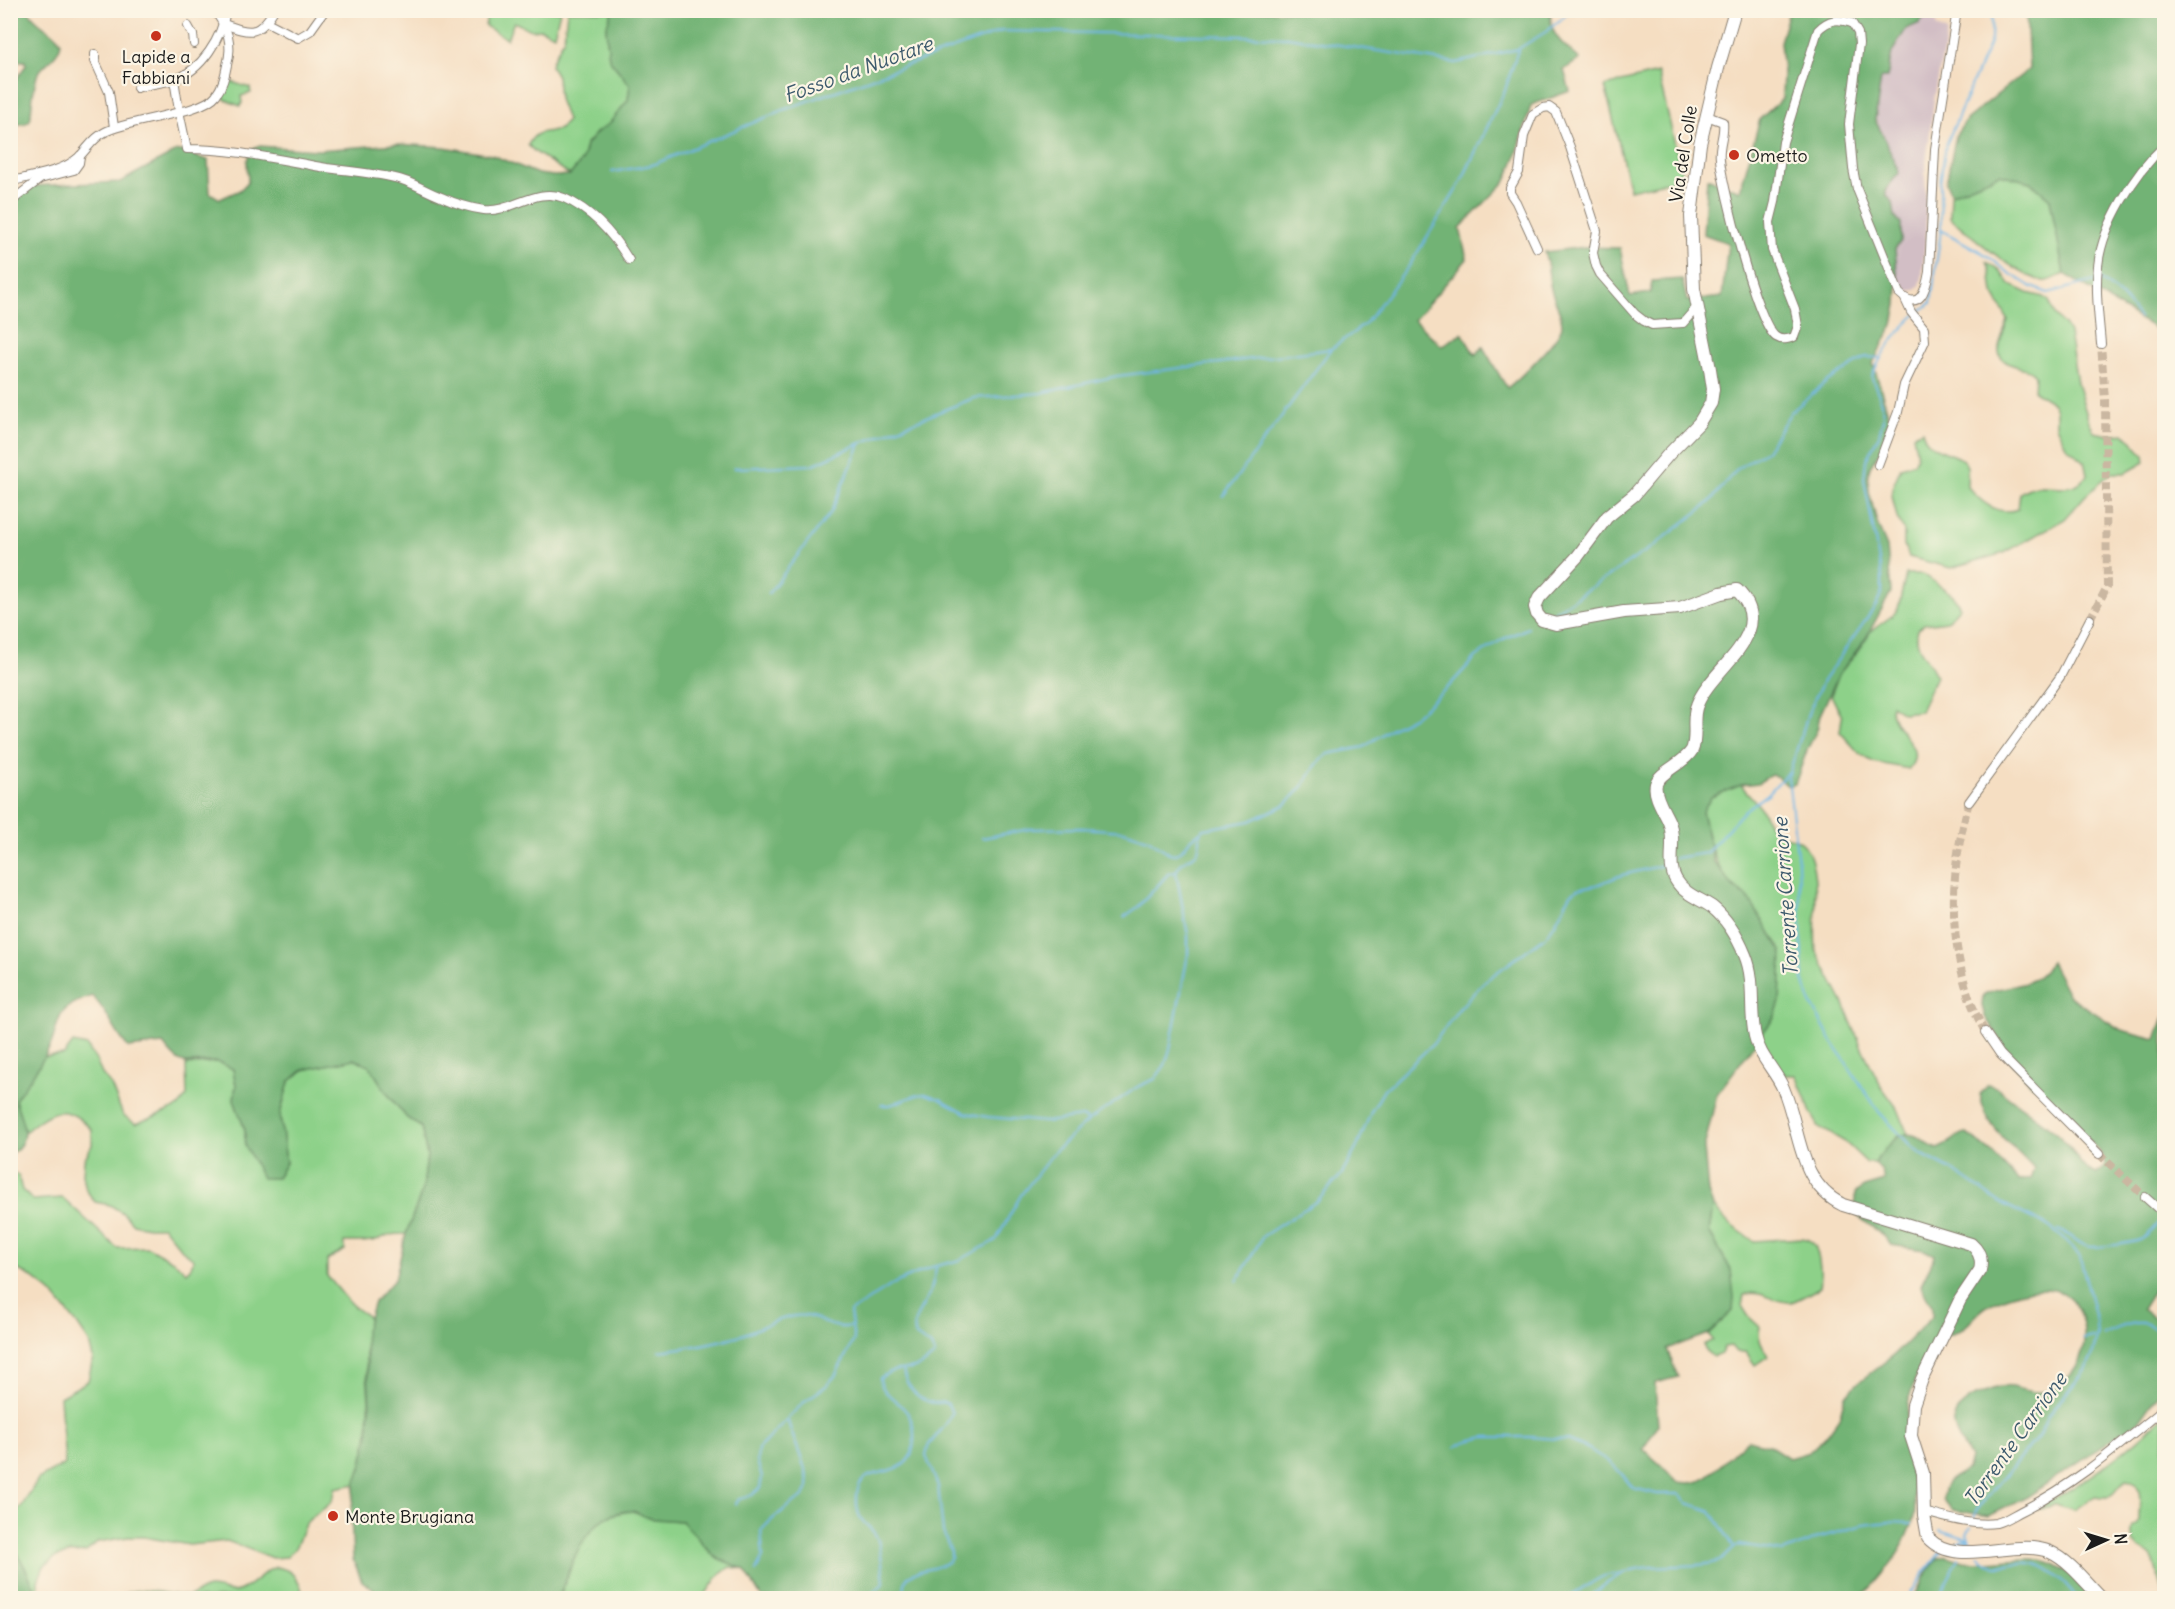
<svg xmlns="http://www.w3.org/2000/svg" width="2175" height="1609" font-family="Delius,sans-serif">
<rect width="100%" height="100%" fill="#fcf5e5"/>
<filter id="ink" filterUnits="userSpaceOnUse"><feTurbulence type="fractalNoise" baseFrequency=".0167" numOctaves="2"/><feDisplacementMap in="SourceGraphic" scale="12" xChannelSelector="R" yChannelSelector="G"/><feConvolveMatrix kernelMatrix="1 2 1 2 8 2 1 2 1" color-interpolation-filters="sRGB"/></filter>
<filter id="wash" filterUnits="userSpaceOnUse"><feTurbulence type="fractalNoise" baseFrequency=".008" numOctaves="4" result="noise"/><feDisplacementMap in="SourceGraphic" scale="24" xChannelSelector="R" yChannelSelector="G"/><feGaussianBlur stdDeviation="1.35" result="paint"/><feColorMatrix in="noise" values="0 0 0 0 0 0 0 0 0 0 0 0 0 0 0 0 0 1.4 0 .05"/><feComposite in="paint" operator="in"/></filter>
<g filter="url(#wash)">
<rect width="100%" height="100%" fill="#f5dec2"/>
<!-- industrial -->
<polygon fill="#d2bec5" points="1928,13 1934,17 1937,27 1947,32 1934,99 1925,171 1926,231 1922,278 1920,285 1915,290 1908,291 1898,284 1895,249 1901,241 1901,223 1895,217 1886,195 1883,135 1874,115 1881,77 1887,78 1892,52 1906,29 1920,23"/>
<!-- green -->
<g fill="#8dd189" stroke="#547652" stroke-width="1.5">
<polygon points="488,11 488,10 560,11 554,35 541,29 531,30 514,22 507,39 485,26"/>
<path d="M567,11H612L606,28L609,59L630,85L628,100L609,124L597,132L586,144L583,159L570,175L535,152L528,145C537,128 545,134 560,129L567,120L559,99L557,76L551,66L552,61L564,38Z"/>
<polygon points="1658,73 1683,178 1630,190 1605,86"/>
<polygon points="229,81 250,88 251,93 241,96 242,103 240,106 226,100 223,97"/>
<path d="M2000,174L2030,182L2050,199L2064,274C2059,276 2051,281 2046,281C2022,281 1970,234 1950,218L1951,194Z"/>
<path d="M1987,262L2000,271L2009,284L2028,293L2043,297L2049,301L2055,315L2065,326L2069,333L2077,383L2088,419L2094,432L2109,435L2124,433L2144,455L2145,462L2126,473H2111L2085,496L2065,519L2004,553L1951,568L1909,557L1904,546V531L1897,518L1892,496V488L1901,467L1915,462L1917,456L1913,435L1922,430C1928,457 1962,449 1967,467C1968,473 1967,480 1967,486C1980,501 1997,517 2018,509L2020,493C2045,475 2070,500 2087,475L2084,461L2066,446L2056,426V410L2053,403L2034,391L2035,375C2030,369 2026,369 2019,367C1987,359 2001,343 2008,320L1993,293L1990,270Z"/>
<path d="M1906,574H1923L1953,595L1960,607L1947,621L1924,624L1918,629C1912,648 1930,659 1936,676L1920,711L1903,713L1891,705C1888,731 1929,744 1909,769L1873,762L1860,754L1840,732L1842,717L1831,695L1839,674L1858,651L1870,632L1893,615L1898,609Z"/>
<path d="M1741,785C1747,793 1754,799 1759,806C1766,814 1767,827 1777,833C1786,839 1798,836 1805,846C1822,870 1813,922 1816,950L1844,1004L1861,1046L1881,1086L1898,1109L1908,1134L1898,1136L1874,1163H1867L1845,1142L1819,1127L1811,1113L1796,1075H1784C1772,1063 1766,1051 1761,1035L1774,1018L1747,896C1714,877 1711,846 1702,812L1711,797Z"/>
<path d="M73,1043L87,1046L96,1060L102,1074L111,1085L123,1115L136,1124L178,1107L187,1096L186,1065L217,1062L233,1069L236,1085L234,1100L245,1130V1145L286,1163L280,1114L289,1082L303,1070L354,1059L369,1065L386,1092L407,1118L421,1127L427,1156L423,1189L406,1234C390,1234 389,1235 376,1240C366,1243 355,1242 344,1242L345,1250L327,1260V1276C344,1294 346,1304 369,1317C361,1345 369,1377 369,1406C370,1432 365,1459 355,1484L335,1488C335,1508 320,1508 309,1520C301,1527 301,1537 296,1546C294,1550 290,1554 287,1557L272,1558L227,1541L189,1545L144,1537H128L98,1542L86,1552L71,1553L56,1557L44,1566L38,1581L39,1596L11,1540V1514L22,1506L38,1479L65,1464L60,1397L88,1381L93,1358L89,1342L77,1324L51,1292L32,1277L11,1266L10,1171L18,1175L22,1190L33,1200L63,1198L117,1248L148,1247L175,1262L186,1272L191,1267L194,1259L182,1250L163,1227H148L133,1224L123,1213L110,1205L95,1202L86,1190L83,1175L84,1160L92,1145V1130C66,1102 51,1109 25,1132L15,1100L44,1057L64,1055Z"/>
<path d="M1713,1206L1729,1224L1754,1241L1802,1238C1807,1239 1812,1241 1815,1246C1819,1254 1822,1278 1820,1287C1815,1290 1795,1302 1790,1302C1773,1303 1760,1288 1744,1295L1742,1306L1749,1317L1760,1327C1757,1339 1762,1346 1768,1356L1755,1365L1746,1352H1736L1731,1346L1724,1347L1721,1354L1714,1357L1708,1353L1703,1345L1713,1340L1708,1334L1733,1311L1731,1270L1709,1232Z"/>
<path d="M2164,1415V1598L2153,1558C2143,1547 2127,1548 2133,1527L2137,1525L2139,1521C2138,1506 2146,1483 2126,1480C2112,1492 2118,1500 2095,1496L2074,1510L2056,1504L2048,1508L2037,1509C2083,1483 2127,1453 2164,1415Z"/>
<path d="M634,1511L649,1518L682,1521L715,1557L744,1569L730,1567L718,1576L703,1598H560C565,1582 578,1545 588,1532C599,1518 617,1512 634,1511Z"/>
<path d="M276,1567C293,1569 302,1582 303,1598H118C137,1582 167,1596 189,1596C197,1595 202,1588 210,1588C218,1588 225,1592 233,1592C249,1591 260,1572 276,1567Z"/>
</g>
<!-- forest -->
<g fill="#72b375" stroke="#476848" stroke-width="1.5">
<path d="M11,10L29,11C35,24 53,29 61,42C59,59 42,63 37,76C33,89 32,100 31,114C31,117 31,120 28,122C24,125 18,124 14,123L11,108V83L15,81L26,65L25,61H11Z"/>
<path d="M612,11H1551C1548,34 1563,45 1580,59L1564,70L1570,91L1531,105L1516,157L1506,181L1460,228L1467,259L1414,320L1442,346L1462,333L1475,355L1483,347L1507,388C1519,379 1562,337 1562,325C1562,313 1554,300 1551,289C1548,276 1549,264 1544,252L1585,247L1620,248L1630,296L1650,293L1652,281L1682,279L1687,301L1722,297L1728,243L1703,234L1707,178L1740,191L1760,119L1782,99L1783,72L1780,42L1789,11H1930L1920,23L1906,29L1892,52L1887,78H1881L1875,120L1883,135L1899,173L1886,189V195L1893,202L1895,217L1901,223V241L1895,249L1898,284L1897,305L1893,325L1873,363L1890,420L1881,449L1870,467L1868,475L1869,492L1878,526L1887,547L1891,592L1866,638L1839,674L1820,715L1817,730L1807,750L1795,784L1788,786L1776,776L1771,775L1758,783L1741,785L1711,797L1702,812L1714,862L1734,888L1747,896L1782,951L1780,1002L1774,1018L1717,1094L1704,1148L1708,1192L1713,1206L1709,1232L1731,1270L1734,1297L1733,1311L1708,1334L1667,1349L1678,1377L1655,1383L1658,1425L1643,1449L1662,1466L1677,1482C1683,1482 1690,1484 1696,1482C1708,1480 1735,1450 1748,1440L1769,1445L1789,1458L1809,1452L1826,1436L1839,1418L1845,1396L1860,1381L1895,1354L1932,1317V1306L1921,1286C1924,1274 1932,1267 1934,1255L1924,1250L1891,1245L1884,1236L1855,1214V1193L1864,1187L1884,1181L1882,1171L1874,1163C1885,1150 1897,1128 1916,1136C1924,1140 1929,1146 1937,1149C1948,1145 1955,1137 1965,1133C1976,1140 1987,1147 1996,1157C2004,1165 2010,1174 2019,1181L2030,1179L2034,1169C2011,1142 1986,1131 1980,1094L1988,1085L1998,1088C2019,1107 2046,1121 2065,1142C2079,1156 2076,1166 2097,1174L2105,1166L2103,1155L2088,1140L2069,1112L2031,1084L2008,1057L1998,1036L1985,1017L1982,1006L1983,995C2009,980 2030,994 2051,962L2069,996L2121,1030L2156,1039L2164,1017V1214H2161L2160,1218L2164,1223V1274L2142,1309L2164,1325V1386L2140,1420L2027,1497L1989,1516L1953,1510L1943,1500C1943,1477 1952,1480 1967,1469L1970,1458C1963,1444 1945,1424 1959,1409C1969,1397 1997,1384 2012,1387C2022,1389 2034,1394 2044,1392C2083,1381 2095,1334 2074,1303C2057,1277 2007,1293 1986,1307C1976,1313 1969,1326 1959,1331C1951,1335 1941,1337 1933,1340C1924,1362 1912,1381 1908,1404C1903,1438 1914,1472 1915,1506C1915,1538 1882,1579 1859,1598H762L744,1569L715,1557L682,1521C671,1520 659,1520 649,1518C643,1516 638,1512 632,1511C587,1510 571,1564 559,1598H376L375,1590L362,1581L353,1559L351,1514L355,1484L361,1468L368,1438L370,1407L365,1331L374,1302L395,1279L406,1234L423,1189L427,1156L421,1127L407,1118L386,1092L369,1065L354,1059L303,1070L289,1082L280,1114L286,1163L277,1178H262L245,1145V1130L234,1100L236,1085L233,1069C227,1067 221,1062 214,1062C185,1061 184,1072 163,1044L129,1048C113,1032 109,1012 92,996C82,1000 70,1003 63,1012C56,1022 56,1033 51,1044C43,1064 27,1082 15,1100C22,1121 33,1139 11,1154V194L30,186L120,182L177,151H188L197,157L208,160L210,193L220,199L240,190L248,182L247,161L250,151L259,146L317,150L397,144L444,147L492,155L538,174L554,176L570,175L583,159L586,145L597,132L609,124L628,100L630,85L609,59L606,28Z"/>
<polygon points="2026,11 2164,11 2164,334 2064,274 2050,199 2030,182 2000,174 1951,194 1946,183 1956,135 1967,119 2029,69"/>
<polygon points="11,1540 39,1596 39,1598 11,1598"/>
<path d="M1946,1556C1952,1557 1958,1559 1964,1561C1996,1567 2032,1549 2061,1568C2073,1575 2082,1588 2090,1598H1914L1924,1577L1937,1559Z"/>
</g>
<g fill="none" stroke-linecap="round" stroke-linejoin="round">
<!-- stream -->
<g stroke="#6fb6e6" stroke-width="2">
<polyline points="612,172 652,165 786,109 1002,31 1288,37 1456,63 1518,49 1547,31 1572,10"/>
<polyline points="1941,230 1988,256 2009,273 2030,286 2048,293 2095,281"/>
<polyline points="2101,280 2125,300 2139,318"/>
<polyline points="734,468 812,465 861,443 974,398 1041,393 1117,376 1331,349 1365,324 1409,266 1460,184 1505,90 1518,50"/>
<polyline points="1223,496 1331,349"/>
<polyline points="768,594 831,512 860,444"/>
<polyline points="1548,616 1655,545 1709,503 1738,468 1766,451 1791,412 1828,381 1866,357 1880,358"/>
<polyline points="982,838 1030,829 1082,828 1124,831 1148,839 1169,853 1175,854 1180,852 1191,839 1204,829 1250,821 1285,805 1301,789 1317,764 1328,754 1364,747 1390,729 1415,716 1449,686 1476,657 1501,640 1528,628"/>
<polyline points="1675,858 1706,853 1745,810 1768,794 1788,772"/>
<path d="M1124,917L1138,907L1169,873L1176,872C1185,850 1201,867 1200,833"/>
<polyline points="881,1105 890,1105 917,1095 925,1094 940,1099 966,1113 988,1117 1046,1122 1082,1117 1089,1120"/>
<path d="M2058,1230C2069,1233 2076,1242 2086,1246C2095,1249 2134,1243 2142,1239C2151,1234 2155,1224 2163,1219L2164,1221"/>
<polyline points="1237,1281 1263,1236 1317,1201 1342,1174 1357,1147 1371,1112 1384,1090 1433,1044 1458,1010 1485,981 1545,937 1554,925 1571,894 1577,889 1596,885 1622,875 1668,864"/>
<path d="M2102,1335C2125,1325 2148,1311 2164,1340"/>
<polyline points="2083,1339 2094,1337"/>
<path d="M659,1351C687,1348 715,1343 741,1335C759,1329 775,1319 794,1316C816,1312 830,1332 852,1326"/>
<path d="M903,1370C905,1383 916,1399 930,1402C936,1404 942,1401 948,1404L952,1413L947,1423L928,1446L926,1456L938,1486L943,1532L951,1552V1558C938,1577 896,1560 906,1598"/>
<polyline points="1455,1447 1464,1442 1484,1437 1531,1437 1568,1440 1589,1449 1607,1461 1620,1472 1633,1488 1657,1494 1680,1494 1687,1503 1711,1511 1734,1547"/>
<polyline points="736,1504 739,1499 752,1495 760,1488 762,1477 757,1461 758,1449 805,1401 826,1386 835,1376 854,1340 850,1312 895,1283 932,1267 960,1260 996,1240 1021,1195 1054,1152 1089,1120 1139,1086 1155,1079 1165,1065 1170,1049 1188,954 1188,935 1176,872"/>
<path d="M1973,1521L1977,1509L2038,1437L2049,1414L2084,1372L2092,1356L2097,1336L2095,1314L2080,1257L2068,1242L2048,1226L1999,1202L1957,1173L1921,1154L1911,1146L1879,1112L1829,1037L1809,999L1803,979L1798,862L1788,777L1809,711L1823,681L1877,604L1882,591V577L1864,479L1866,460L1879,435L1883,419L1882,403L1872,378L1873,373C1887,344 1905,321 1931,303L1941,230L1940,183L1946,145L1991,40L1992,10"/>
<polyline points="1971,1526 1967,1534 1973,1548"/>
<polyline points="1940,1530 1969,1539"/>
<polyline points="1955,1544 1966,1540"/>
<polyline points="1965,1545 1969,1539"/>
<path d="M1978,1555C1995,1576 2009,1560 2030,1563C2050,1565 2066,1583 2077,1598"/>
<path d="M756,1571L763,1557L761,1531C771,1518 783,1511 796,1501C802,1498 806,1494 808,1487C811,1477 791,1435 788,1421"/>
<path d="M866,1598L884,1583C883,1573 881,1546 877,1538C874,1530 867,1527 862,1520C856,1513 856,1497 858,1489C866,1459 915,1488 914,1435C913,1400 881,1401 880,1378C898,1365 900,1373 918,1367C925,1365 929,1359 935,1355L931,1346L916,1336C910,1319 922,1310 928,1296C933,1287 934,1278 936,1268"/>
<path d="M1566,1598C1584,1592 1598,1572 1619,1574"/>
<path d="M1589,1598C1601,1587 1616,1575 1632,1570C1656,1563 1691,1569 1717,1562C1726,1560 1730,1549 1739,1545L1783,1552L1821,1537L1863,1525L1888,1522L1912,1523"/>
<polyline points="1908,1598 1923,1574 1941,1552"/>
<polyline points="1938,1598 1959,1558"/>
</g>
</g>
</g>
<g filter="url(#ink)">
<g fill="none" stroke-linecap="round" stroke-linejoin="round">
<!-- street-tunnel -->
<g stroke="#cab7a1" stroke-width="8" stroke-dasharray="8 4" stroke-linecap="butt">
<polyline points="2090,619 2107,587 2105,400 2101,344"/>
<path d="M1969,802C1951,868 1947,928 1968,994C1972,1007 1979,1020 1985,1032"/>
<polyline points="2099,1154 2145,1197"/>
</g>
<!-- street casing -->
<g stroke="#887d6f" stroke-width="10">
<g id="street">
<polyline points="267,22 298,38 310,31 325,10"/>
<path d="M224,24C251,34 258,36 274,10"/>
<polyline points="188,26 193,35 194,44"/>
<polyline points="95,54 95,61 109,92 114,127"/>
<path d="M174,79L179,111L187,149C235,149 280,160 327,168C349,171 373,173 395,178C411,181 425,191 441,197C454,203 470,208 484,210C512,213 536,186 564,198C591,210 613,234 629,260"/>
<path d="M137,88C149,84 163,83 174,80C202,70 222,38 226,10"/>
<path d="M1707,116L1723,122C1725,134 1718,146 1720,159C1722,186 1757,324 1776,337C1782,341 1788,339 1794,337L1798,326L1795,309L1772,250L1770,222L1775,202L1783,142L1818,30C1829,19 1838,18 1852,23L1858,33L1859,44L1849,124L1853,169L1857,189L1899,293C1920,313 1926,289 1929,272L1935,149L1957,10"/>
<path d="M10,182C33,175 61,173 79,157C88,148 93,138 105,132C130,119 202,114 216,95C223,86 225,75 227,65C233,43 228,28 214,10"/>
<polyline points="10,204 18,196 40,179 74,170 79,163 80,156"/>
<polyline points="1537,248 1516,202 1510,193 1510,188 1519,172 1524,136 1533,114 1543,108 1549,107 1556,112 1570,147 1597,231 1593,253 1596,266 1600,274 1635,314 1644,321 1652,325 1683,323 1697,307"/>
<path d="M2101,344C2099,318 2095,292 2098,266C2102,225 2135,173 2164,146"/>
<polyline points="1878,465 1898,412 1904,385 1925,341 1924,328 1911,312 1905,299"/>
<polyline points="1969,802 2060,677 2090,619"/>
<polyline points="1985,1032 2000,1054 2099,1154"/>
<polyline points="2145,1197 2164,1214"/>
<path d="M1924,1512C1947,1518 1972,1526 1996,1523C2005,1521 2013,1515 2021,1511C2072,1486 2115,1449 2159,1413L2164,1404"/>
</g>
</g>
<!-- secondary casing -->
<g stroke="#887d6f" stroke-width="14">
<path id="secondary" d="M1735,10L1718,68L1700,144L1691,216L1694,289L1710,369L1713,389L1711,403L1699,423L1668,455L1634,495L1607,517L1578,556L1539,598L1535,607L1537,614L1542,620L1556,624L1624,612L1680,608L1721,593L1737,590C1780,633 1711,667 1697,705C1691,719 1698,736 1692,750C1684,764 1660,771 1656,784C1653,796 1665,812 1669,822C1677,841 1666,864 1676,880C1685,895 1699,898 1712,907C1727,919 1738,938 1745,955C1756,981 1749,1010 1755,1036C1759,1056 1775,1070 1783,1088C1801,1129 1797,1183 1843,1205L1971,1244C1979,1251 1983,1259 1980,1270L1960,1300L1922,1379L1913,1405L1911,1436L1923,1473L1924,1515L1928,1538C1957,1569 2016,1537 2050,1552C2070,1561 2086,1583 2101,1598"/>
</g>
<!-- street -->
<use href="#street" stroke="#fff" stroke-width="8"/>
<!-- secondary -->
<use href="#secondary" stroke="#fff" stroke-width="12"/>
</g>
</g>
<!-- markers -->
<g fill="#c8321e" stroke="#fcf5e5" stroke-width="2">
<circle cx="156" cy="36" r="6"/>
<circle cx="1734" cy="155" r="6"/>
<circle cx="333" cy="1516" r="6"/>
</g>
<g text-anchor="middle" dominant-baseline="central" stroke-width="4.5" stroke-linejoin="round" paint-order="stroke">
<!-- poi labels -->
<g font-size="18" fill="#1c1c1c" stroke="#fcf5e5" text-anchor="start">
<text x="156" y="56" text-anchor="middle">Lapide a<tspan x="156" dy="21">Fabbiani</tspan></text>
<text x="1746" y="155">Ometto</text>
<text x="345" y="1516">Monte Brugiana</text>
</g>
<!-- street labels -->
<g font-size="18" fill="#1c1c1c" stroke="#fcf5e5">
<text transform="translate(1683 154) rotate(-81)">Via del Colle</text>
</g>
<!-- water labels -->
<g font-size="20" font-style="italic" fill="#3d5a6d" stroke="#fcf5e5">
<text transform="translate(858 69) rotate(-20)">Fosso da Nuotare</text>
<text transform="translate(1785 897) rotate(-94)">Torrente Carrione</text>
<text transform="translate(2015 1439) rotate(-54)">Torrente Carrione</text>
</g>
</g>
<!-- margin -->
<rect width="2175" height="1609" fill="none" stroke="#fcf5e5" stroke-width="36"/>
<!-- north arrow -->
<g transform="translate(2106 1540) rotate(86)" stroke="#fcf5e5" stroke-width="4.5" paint-order="stroke">
<path d="M0-4.5L10 22L0 15L-10 22Z" fill="#1c1c1c"/>
<text y="-9" font-size="16" font-weight="bold" text-anchor="middle" fill="#1c1c1c">N</text>
</g>
</svg>
